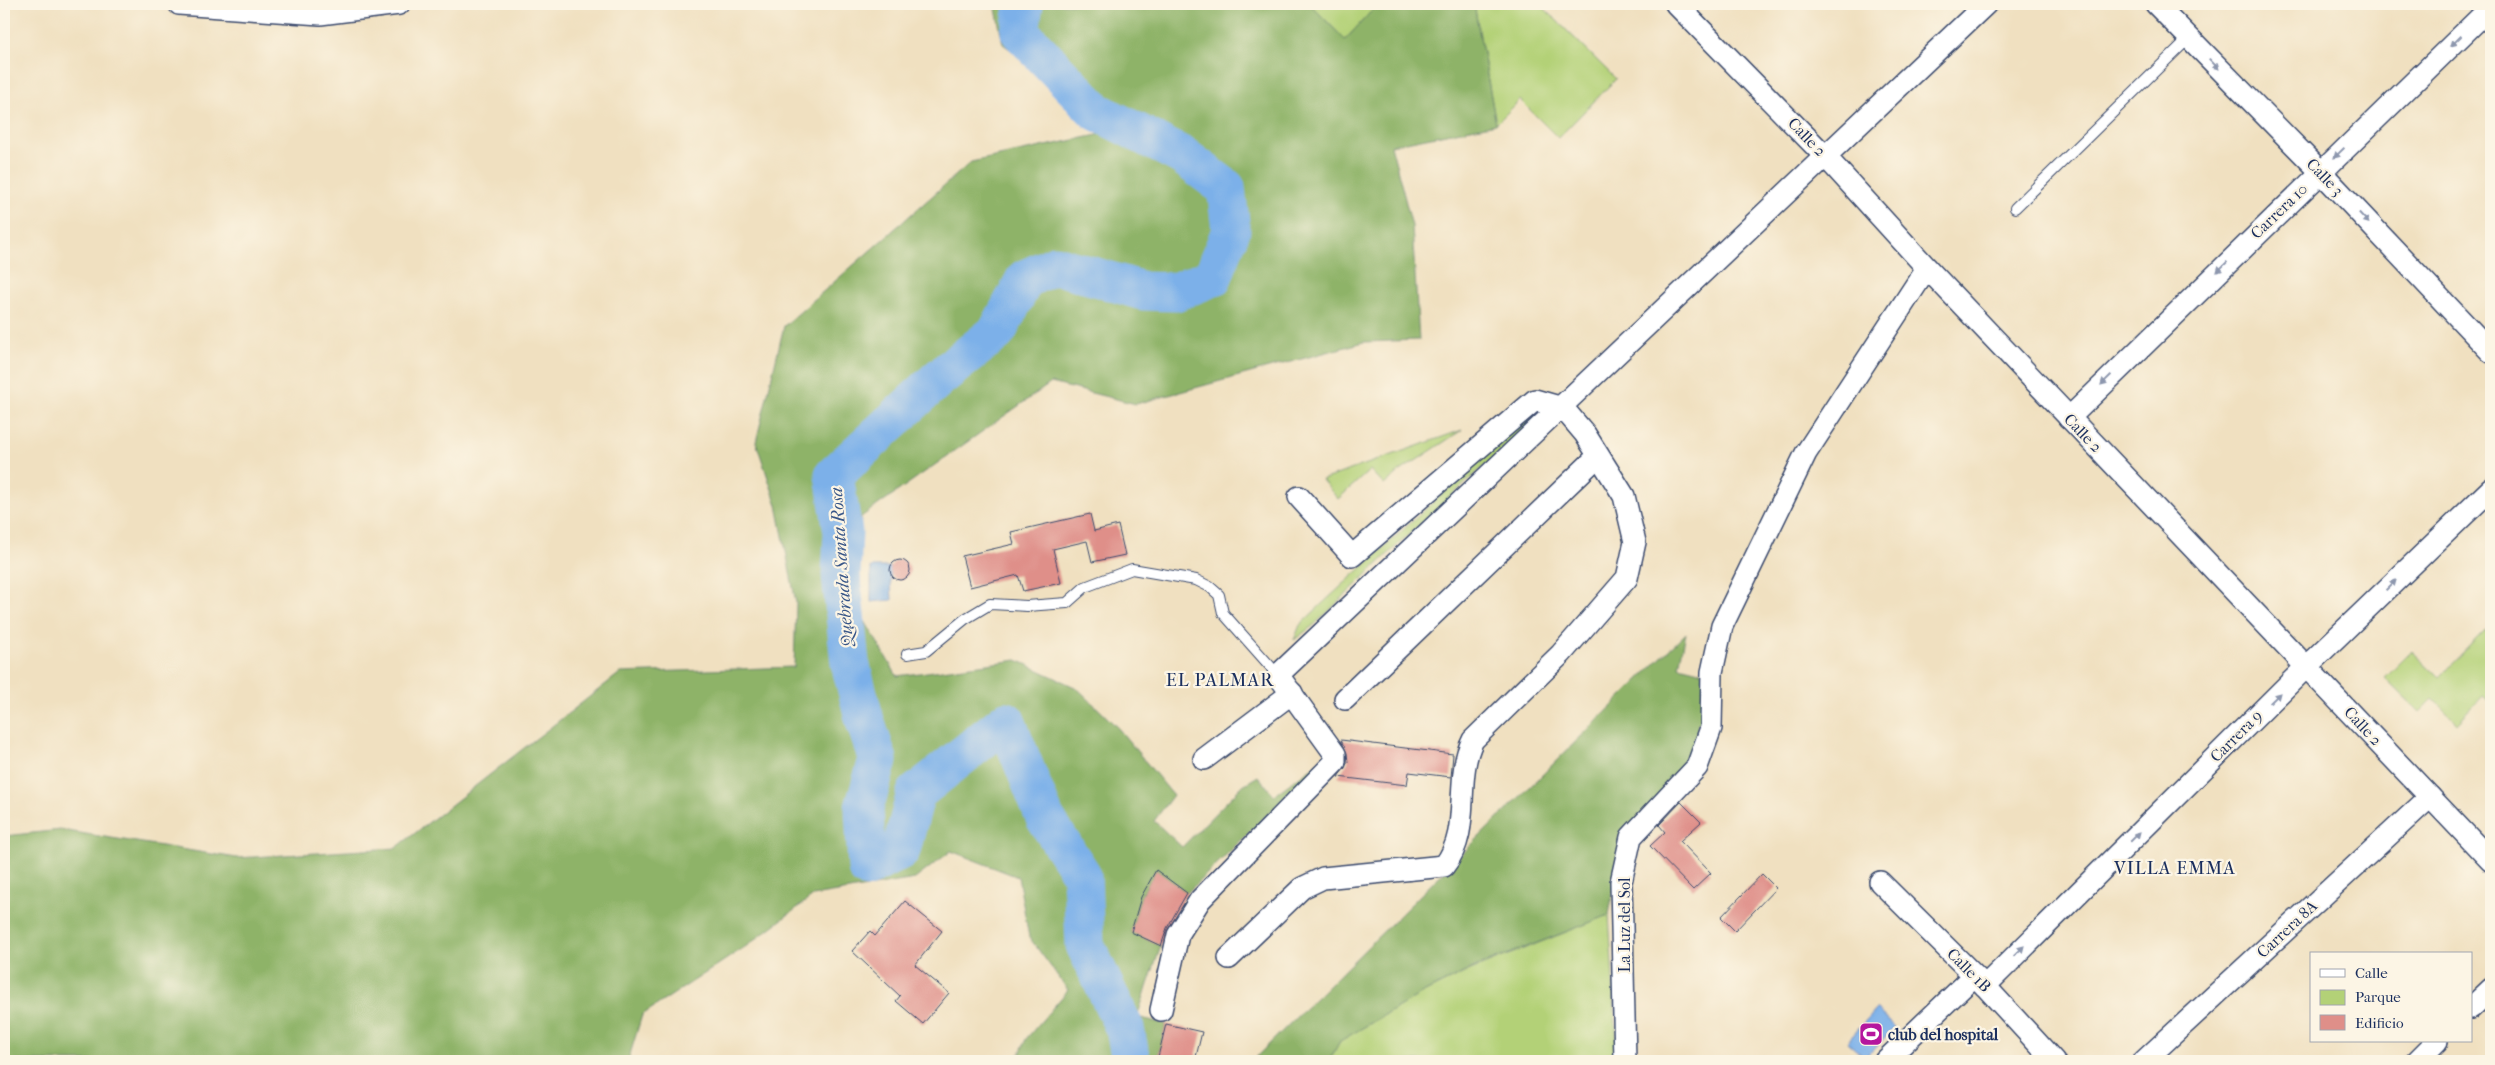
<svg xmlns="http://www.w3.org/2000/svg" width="2495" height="1065" font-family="'IM FELL French Canon',serif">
<rect width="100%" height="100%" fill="#fcf5e5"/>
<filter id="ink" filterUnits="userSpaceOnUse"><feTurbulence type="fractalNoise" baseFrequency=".02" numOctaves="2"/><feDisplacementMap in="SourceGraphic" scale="10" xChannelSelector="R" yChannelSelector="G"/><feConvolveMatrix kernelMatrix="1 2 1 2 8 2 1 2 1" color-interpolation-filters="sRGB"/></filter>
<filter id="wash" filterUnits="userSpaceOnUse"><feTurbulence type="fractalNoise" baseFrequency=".0096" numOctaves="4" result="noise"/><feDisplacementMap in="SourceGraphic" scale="20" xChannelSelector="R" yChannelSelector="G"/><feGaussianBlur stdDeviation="1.12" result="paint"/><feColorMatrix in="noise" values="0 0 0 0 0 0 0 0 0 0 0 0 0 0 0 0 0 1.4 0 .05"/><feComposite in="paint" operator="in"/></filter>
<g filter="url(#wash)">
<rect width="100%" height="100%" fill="#f0e0c0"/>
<!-- green -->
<g fill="#b3d177" stroke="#67806a">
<polygon points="1310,4 1378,4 1345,40"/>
<polygon points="1474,4 1540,4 1616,79 1558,138 1520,100 1496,124"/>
<polygon points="1542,403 1553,404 1406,537 1314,625 1294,640 1300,625 1324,602"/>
<polygon points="1462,430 1399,472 1384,485 1370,470 1338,499 1322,480"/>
<polygon points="2491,624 2491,703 2483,696 2457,723 2433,699 2420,712 2385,678 2412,651 2439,677"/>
<polygon points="1609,915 1618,1061 1329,1061 1340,1041 1419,995 1468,971"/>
</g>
<!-- forest -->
<g fill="#8eb368" stroke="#547163">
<path d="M995,4H1310L1345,40L1378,4H1474L1496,124L1391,145L1412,226L1419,340L1364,342L1136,404L1051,383L861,517L855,604L897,676L1017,660L1077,688L1118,728L1173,795L1154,821L1182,847L1243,785L1258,776L1274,795L1328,756L1187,893L1156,870L1141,896L1131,932L1161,946L1137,1017L1166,1024L1157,1061H1017L1026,1039L1068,990L1029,937L1018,877L951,851L915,879L813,896L748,945L642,1015L628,1061H4V836L61,830L237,858L396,848L620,673L794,667L796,603L777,505L756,442L784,326L971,162L1102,134C1072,100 1040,70 1003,44Z"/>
<polygon points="1686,633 1679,666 1703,672 1704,723 1698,723 1695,761 1616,872 1609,915 1473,968 1419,995 1340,1041 1329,1061 1252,1061"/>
</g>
<!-- water -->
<g fill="#7cb0e9" stroke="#4c70a4">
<polygon points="871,567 890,567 892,600 871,602"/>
<polygon points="1876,1009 1895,1027 1865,1058 1847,1042"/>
</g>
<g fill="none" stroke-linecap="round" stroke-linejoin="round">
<!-- river -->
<polyline stroke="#7cb0e9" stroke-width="39" points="1024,4 1020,32 1096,111 1183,156 1226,188 1231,230 1213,277 1175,292 1143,291 1055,265 1025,279 997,332 939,378 834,475 843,532 841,575 850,663 865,721 878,760 864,808 867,868 901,850 916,793 1006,721 1045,818 1082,875 1085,945 1125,1029 1131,1061"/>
</g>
<g id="blocks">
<!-- building -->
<g fill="#df8f89">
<polygon points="1090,514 1094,531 1118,525 1125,555 1092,562 1087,541 1053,549 1061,583 1023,591 1018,575 970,587 962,556 1014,544 1011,532"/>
<circle cx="900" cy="570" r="10"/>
<polygon points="1341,740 1453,754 1451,777 1409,772 1407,785 1338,777 1348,762 1347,753"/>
<polygon points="1681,802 1701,822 1680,841 1711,873 1693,890 1650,846 1665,832 1659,825"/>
<polygon points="1156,870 1187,893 1167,928 1161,946 1131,932 1141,897"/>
<polygon points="1762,874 1776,888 1735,931 1721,917"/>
<polygon points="905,901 942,931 915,965 949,993 923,1024 896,1001 900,996 852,951 870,931 875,936"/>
<polygon points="1166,1024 1202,1032 1195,1061 1157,1061"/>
</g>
</g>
</g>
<g filter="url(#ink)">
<use href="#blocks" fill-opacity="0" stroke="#3b4a6d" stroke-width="1"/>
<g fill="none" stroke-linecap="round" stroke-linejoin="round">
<!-- lane casing -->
<g stroke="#3b4a6d" stroke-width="12">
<g id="lane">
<polyline points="2015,208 2189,38"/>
<polyline points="907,654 926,651 965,619 990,604 1027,606 1067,603 1085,587 1132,569 1196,580 1210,587 1219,595 1223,613 1278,675"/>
</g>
</g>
<!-- street casing -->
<g stroke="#3b4a6d" stroke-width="24">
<g id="street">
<polyline points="179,4 320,14 399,4"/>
<polyline points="1676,4 1825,156 1927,268 2491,861"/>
<polyline points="2156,4 2320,171 2491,352"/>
<polyline points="2069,418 2491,7"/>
<polyline points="1345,699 1598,456"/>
<polyline points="1204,759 1292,693"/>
<polyline points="1880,882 1985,986 2054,1061"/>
<path d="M1229,958L1302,888L1323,878L1444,866C1473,830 1453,779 1473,740L1561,654L1627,578L1635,542L1624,496L1585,434L1563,408L1535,400L1352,556L1299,497"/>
<polyline points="1985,986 2307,666 2491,489"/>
<polyline points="2471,1008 2491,989"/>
<polyline points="1161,1010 1178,935 1200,900 1335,762 1335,754 1278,675 1986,4"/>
<polyline points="1625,1061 1621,882 1631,837 1697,767 1711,728 1712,672 1722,626 1806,453 1927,268"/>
<polyline points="1885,1061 1974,976"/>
<polyline points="2144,1061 2430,797"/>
<polyline points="2417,1061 2437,1041"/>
</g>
</g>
<!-- lane -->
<use href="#lane" stroke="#fff" stroke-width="10"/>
<!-- street -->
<use href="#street" stroke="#fff" stroke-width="21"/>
</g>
<!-- one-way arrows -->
<defs><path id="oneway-solid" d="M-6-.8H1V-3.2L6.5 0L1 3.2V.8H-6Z" transform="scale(1.25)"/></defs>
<g fill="#8d97ae">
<use href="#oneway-solid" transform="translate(2456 41) rotate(136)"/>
<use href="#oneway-solid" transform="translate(2214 64) rotate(46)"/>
<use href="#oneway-solid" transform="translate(2339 153) rotate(136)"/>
<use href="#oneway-solid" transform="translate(2364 218) rotate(47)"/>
<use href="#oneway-solid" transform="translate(2222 267) rotate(136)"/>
<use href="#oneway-solid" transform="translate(2106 380) rotate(136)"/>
<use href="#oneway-solid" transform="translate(2391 585) rotate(-44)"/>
<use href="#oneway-solid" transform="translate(2275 698) rotate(-45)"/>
<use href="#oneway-solid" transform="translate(2135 837) rotate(-45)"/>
<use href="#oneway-solid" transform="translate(2019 951) rotate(-45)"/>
</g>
</g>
<!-- icons -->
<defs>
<g id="stadium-square" transform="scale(1.25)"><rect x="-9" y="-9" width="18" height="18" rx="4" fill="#b5179e" stroke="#fcf5e5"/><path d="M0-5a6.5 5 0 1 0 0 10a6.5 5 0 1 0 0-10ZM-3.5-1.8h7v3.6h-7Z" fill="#fff"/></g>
</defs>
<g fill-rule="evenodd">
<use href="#stadium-square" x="1871" y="1034"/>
</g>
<g text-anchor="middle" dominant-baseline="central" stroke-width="4.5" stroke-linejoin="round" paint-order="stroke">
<!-- street labels -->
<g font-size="16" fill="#1b2f5e" stroke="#fcf5e5">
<text transform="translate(1807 137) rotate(46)">Calle 2</text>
<text transform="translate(2325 177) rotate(46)">Calle 3</text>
<text transform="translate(2279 211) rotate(-44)">Carrera 10</text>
<text transform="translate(2083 433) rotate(46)">Calle 2</text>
<text transform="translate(2363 726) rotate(47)">Calle 2</text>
<text transform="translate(2236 736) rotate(-45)">Carrera 9</text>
<text transform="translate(1624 925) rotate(-90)">La Luz del Sol</text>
<text transform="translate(2287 929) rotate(-43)">Carrera 8A</text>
<text transform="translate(1969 970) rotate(45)">Calle 1B</text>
</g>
<!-- poi labels -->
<g font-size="16" font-weight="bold" fill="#1b2f5e" stroke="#fcf5e5" text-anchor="start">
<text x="1888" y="1034">club del hospital</text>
</g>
<!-- water labels -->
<g font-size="18" font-style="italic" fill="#385688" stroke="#fcf5e5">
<text transform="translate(842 567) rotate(-94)">Quebrada Santa Rosa</text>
</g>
<!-- neighbourhood labels -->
<g font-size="18" letter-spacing="1" fill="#1b2f5e" stroke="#fcf5e5">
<text x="1220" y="680">EL PALMAR</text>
<text x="2175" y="868">VILLA EMMA</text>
</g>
</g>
<!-- margin -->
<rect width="2495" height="1065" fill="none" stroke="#fcf5e5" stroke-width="20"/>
<!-- legend -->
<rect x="2310" y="952" width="162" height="90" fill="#fcf5e5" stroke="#a2a6af"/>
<rect x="2320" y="969" width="25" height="8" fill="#ffffff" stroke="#a2a6af"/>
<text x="2355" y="978" font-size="15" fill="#1b2f5e">Calle</text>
<rect x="2320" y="990" width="25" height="15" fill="#b3d177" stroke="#a2a6af"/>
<text x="2355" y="1002" font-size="15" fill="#1b2f5e">Parque</text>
<rect x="2320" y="1015" width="25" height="15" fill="#df8f89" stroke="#a2a6af"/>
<text x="2355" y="1028" font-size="15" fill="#1b2f5e">Edificio</text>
</svg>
